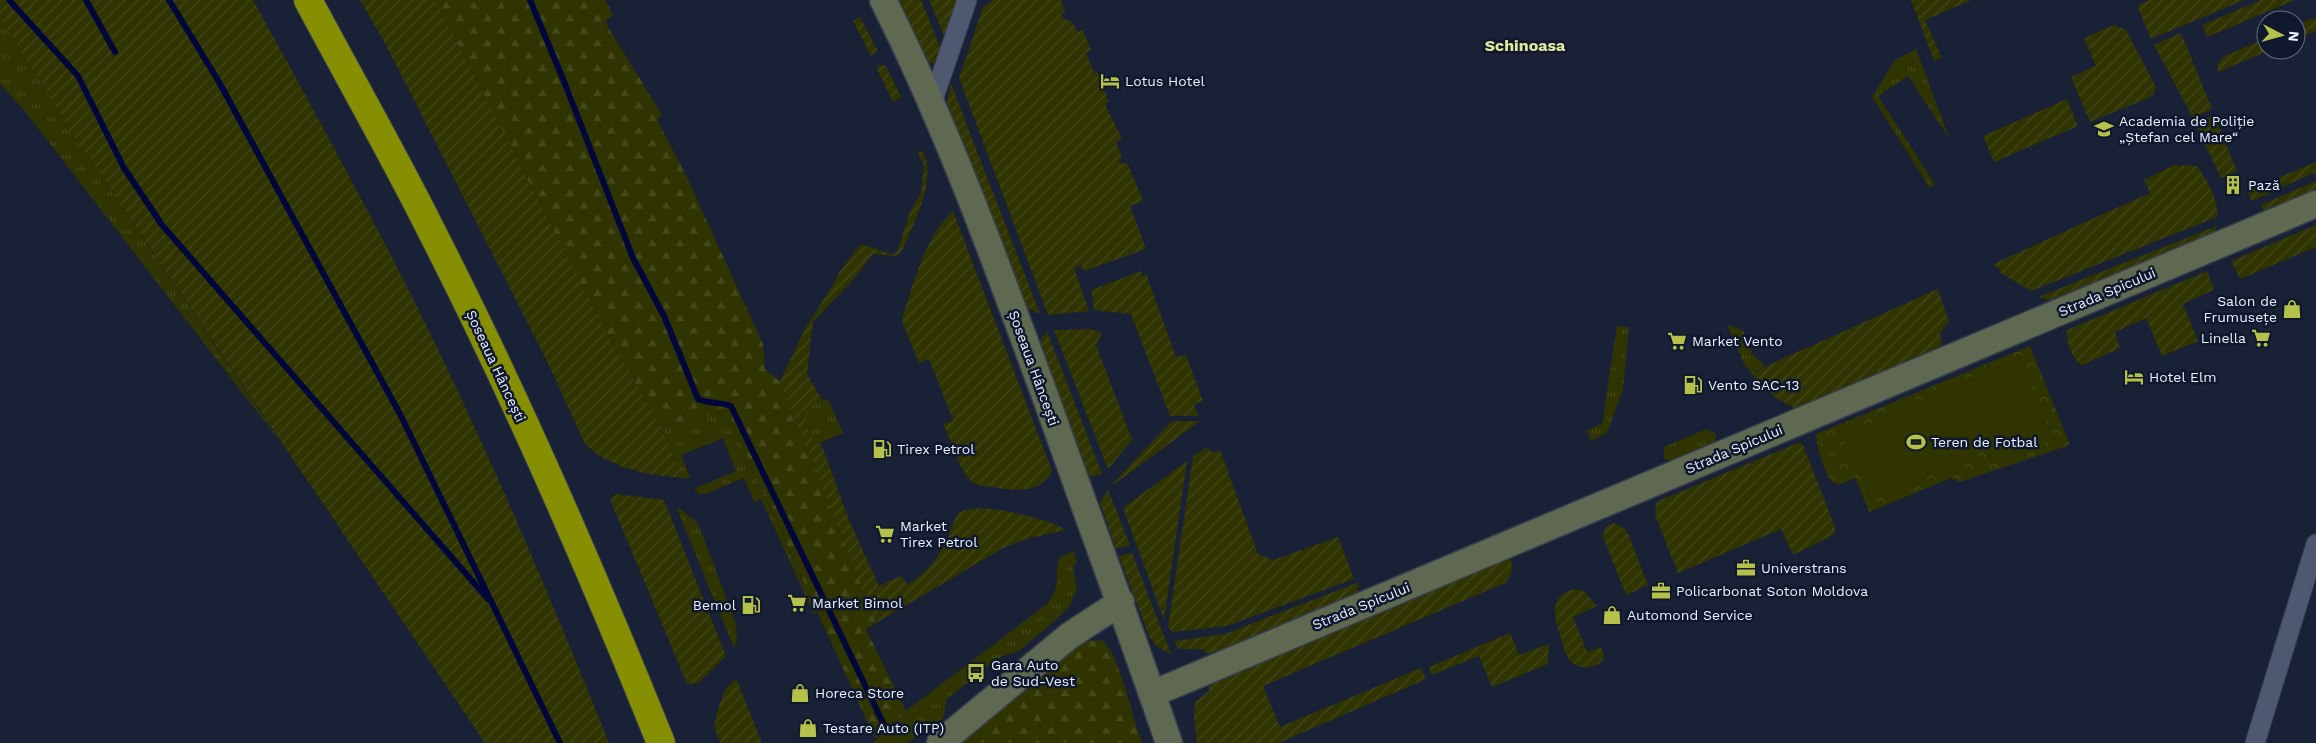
<svg xmlns="http://www.w3.org/2000/svg" width="2316" height="743" font-family="'Work Sans',sans-serif">
<defs>
<pattern id="grass-tufts" width="24" height="20" patternUnits="userSpaceOnUse" patternTransform="scale(1.25)"><rect width="24" height="20" fill="#303401"/><path d="M3 7l-1-3M5 7V3M7 7l1-3M15 17l-1-3M17 17v-4M19 17l1-3" fill="none" stroke="#44481a"/></pattern>
<pattern id="forest-firs" width="22" height="20" patternUnits="userSpaceOnUse" patternTransform="scale(1.25)"><rect width="22" height="20" fill="#303401"/><path d="M5 1l3.5 6h-7zM16 11l3.5 6h-7z" fill="#44481a"/></pattern>
<pattern id="park-crowns" width="20" height="18" patternUnits="userSpaceOnUse" patternTransform="scale(1.25)"><rect width="20" height="18" fill="#303401"/><path d="M2 6a3 3 0 1 1 6 0M12 15a3 3 0 1 1 6 0" fill="none" stroke="#44481a"/></pattern>
<pattern id="garden-furrows" width="10" height="10" patternUnits="userSpaceOnUse" patternTransform="scale(1.25)"><rect width="10" height="10" fill="#303401"/><path d="M-1 1l2-2M0 10L10 0M9 11l2-2" fill="none" stroke="#44481a"/></pattern>
</defs>
<rect width="100%" height="100%" fill="#182136"/>
<!-- grass -->
<g fill="url(#grass-tufts)">
<polygon points="0,17 73,134 281,443 24,110 0,84"/>
<polygon points="1916,49 1950,140 1908,76 1878,96 1935,184 1930,188 1872,97 1895,60"/>
<polygon points="1727,324 1743,331 1753,355 1765,365 1751,373 1744,364"/>
<polygon points="1617,326 1629,327 1623,389 1607,433 1591,441 1587,430 1602,424"/>
<polygon points="828,399 843,433 815,445 800,411"/>
<polygon points="727,412 817,612 814,614 761,499 754,502 744,478 705,494 699,494 694,489 736,471 723,438 681,455 690,478 682,478 661,426"/>
<polygon points="1707,429 1716,434 1715,442 1671,461 1664,459 1664,447"/>
<polygon points="676,506 693,519 699,526 736,624 737,641 734,648"/>
<path d="M1074,551L1077,563L1073,566L1077,589L1069,606L1059,617L1019,651L1000,657L947,699L943,719L906,743H873L906,711L1047,604C1064,583 1052,576 1060,557Z"/>
</g>
<!-- forest -->
<g fill="url(#forest-firs)">
<polygon points="435,0 605,0 613,15 605,22 662,115 657,120 684,171 763,344 765,370 780,381 876,623 866,629 906,711 875,739 727,412 661,426 614,347"/>
<path d="M1102,640C1119,652 1133,720 1142,743H961L1068,653L1087,641Z"/>
</g>
<!-- park -->
<path fill="url(#park-crowns)" d="M2030,346L2070,445L1960,482L1951,478L1869,512L1855,477C1850,480 1842,485 1836,484C1826,481 1816,445 1816,434Z"/>
<!-- garden -->
<g fill="url(#garden-furrows)">
<path d="M0,0H253C297,80 341,160 383,240C468,403 541,573 609,743H485L73,134L0,17Z"/>
<polygon points="360,0 435,0 614,347 661,426 682,478 648,474 623,467 599,456 585,444 546,359 387,47"/>
<polygon points="897,0 921,0 942,52 935,63 929,63"/>
<polygon points="929,0 958,0 946,40"/>
<polygon points="994,0 1061,0 1065,12 1061,13 1062,17 1073,23 1077,32 1083,30 1091,51 1086,53 1094,73 1097,72 1109,102 1105,104 1122,139 1116,142 1122,158 1119,160 1120,163 1128,164 1143,201 1130,206 1146,249 1084,271 1081,265 1074,268 1089,311 1048,315 959,78 983,7"/>
<polygon points="1911,0 1972,0 1925,20 1942,58 1934,61"/>
<polygon points="2150,0 2244,0 2151,39 2138,8 2138,5"/>
<polygon points="2261,0 2295,0 2207,37 2202,25"/>
<polygon points="860,17 878,51 871,56 853,21"/>
<polygon points="2316,17 2316,31 2296,39 2296,25"/>
<polygon points="2114,25 2126,30 2156,87 2153,96 2090,122 2071,77 2096,66 2084,38"/>
<polygon points="2181,33 2212,109 2193,118 2154,45"/>
<polygon points="2266,38 2266,50 2270,50 2218,72 2217,65 2223,57"/>
<polygon points="881,65 886,66 901,97 893,102 876,67"/>
<polygon points="951,84 1040,314 1026,307 947,102"/>
<polygon points="2067,99 2078,126 1994,162 1983,136"/>
<polygon points="2214,115 2237,171 2221,178 2195,124"/>
<path d="M917,151H922C939,178 912,227 901,253L895,256L873,254L853,280L813,322L807,374L823,401L800,412L815,445L821,443L849,520L879,586L901,576L908,585C929,571 938,558 949,535C951,529 954,519 958,514C972,499 1051,519 1066,530L1026,539L1003,548L876,623L780,381L805,329L836,280C838,271 854,254 861,244L891,254L897,252L910,212L921,193L924,166Z"/>
<polygon points="2316,162 2316,172 2252,201 2247,191"/>
<path d="M2175,165L2197,166C2207,180 2219,199 2217,217L2031,291L1999,272L2001,270L1993,264L2150,193L2144,180Z"/>
<polygon points="2316,181 2316,189 2264,212 2261,205"/>
<path d="M953,211L1052,471C1040,494 1015,491 993,487C984,486 974,486 968,478C957,463 951,441 943,424L953,420L929,359L919,363L903,324L902,318C914,283 925,236 953,211Z"/>
<polygon points="2316,225 2316,247 2240,279 2231,261"/>
<polygon points="2217,226 2215,232 2058,298 2048,300 2038,297"/>
<polygon points="1141,271 1142,276 1146,274 1176,357 1186,355 1203,401 1194,404 1198,416 1170,416 1131,314 1094,310 1091,290"/>
<path d="M2207,271L2214,290L2183,304L2198,341L2162,356L2146,318L2115,332L2120,348L2082,365C2073,362 2065,339 2067,330Z"/>
<polygon points="1938,289 1949,321 1940,333 1942,345 1934,349 1796,409 1773,396 1751,373"/>
<polygon points="1091,329 1102,333 1096,345 1131,437 1134,438 1108,469 1054,330"/>
<polygon points="1047,331 1102,474 1090,477 1039,342"/>
<polygon points="1172,421 1200,421 1113,485 1113,483"/>
<polygon points="1800,442 1803,445 1835,527 1835,534 1793,555 1781,529 1678,573 1655,515 1656,502"/>
<polygon points="1207,447 1212,453 1220,450 1258,554 1273,560 1338,537 1354,579 1227,626 1172,632 1168,627 1193,457"/>
<polygon points="1187,461 1164,620 1123,508"/>
<polygon points="1108,490 1130,545 1116,549 1100,503"/>
<polygon points="616,494 664,500 726,656 698,683 687,684 610,499"/>
<polygon points="1614,523 1625,529 1629,536 1648,585 1626,595 1603,537 1605,527"/>
<polygon points="1132,553 1171,654 1158,647 1150,638 1119,556"/>
<path d="M1510,558C1514,569 1512,575 1505,583L1263,686L1280,727L1421,668L1426,679L1279,743H1197L1194,718L1195,702L1209,691L1208,686Z"/>
<polygon points="1359,582 1357,595 1227,649 1205,654 1204,649 1178,649 1174,641 1225,634"/>
<path d="M1576,589L1585,592L1597,606L1573,617L1587,652L1601,647L1604,653L1603,660C1593,671 1574,670 1567,656C1564,651 1563,644 1561,638C1554,618 1548,593 1576,589Z"/>
<polygon points="1510,633 1519,655 1549,644 1548,664 1492,687 1479,656 1432,675 1429,667"/>
<polygon points="736,678 762,743 720,743 714,727 717,712 724,692"/>
</g>
<!-- pitch -->
<polygon fill="#303401" points="2018,357 2054,439 1998,464 1990,448 1871,502 1842,436"/>
<g fill="none" stroke-linecap="round" stroke-linejoin="round">
<!-- stream -->
<g stroke="#02073b" stroke-width="6">
<polyline points="9,0 78,76 124,168 162,225 488,599"/>
<polyline points="86,0 115,52"/>
<polyline points="169,0 219,82 401,416 560,743"/>
<path d="M530,0L563,79L633,258L664,316L698,399C709,404 720,402 731,406L885,727"/>
</g>
<!-- street casing -->
<g stroke="#363d4e" stroke-width="21">
<g id="street">
<polyline points="931,106 967,0"/>
<polyline points="2255,743 2316,544"/>
</g>
</g>
<!-- secondary casing -->
<g stroke="#363d4e" stroke-width="29">
<g id="secondary">
<path d="M883,0C948,129 998,268 1048,404C1088,517 1130,629 1169,743"/>
<polyline points="1152,694 2316,204"/>
<polyline points="940,743 1069,636 1121,602"/>
</g>
</g>
<!-- highway casing -->
<g stroke="#363d4e" stroke-width="30">
<path id="highway" d="M308,0C349,77 392,152 431,230C516,396 591,569 661,743"/>
</g>
<!-- street -->
<use href="#street" stroke="#4e5871" stroke-width="19"/>
<!-- secondary -->
<use href="#secondary" stroke="#5f6850" stroke-width="26"/>
<!-- highway -->
<use href="#highway" stroke="#868f02" stroke-width="28"/>
</g>
<!-- icons -->
<defs>
<g id="hotel-bare" transform="scale(1.5)"><path d="M-6-4.5h1.5V1H6V5H4.5V3h-9V5H-6ZM-4 0a1.8 1.8 0 1 1 3.6 0ZM.5 0V-2.5h3Q6-2.5 6 0Z" fill="#b6c149" stroke="#0f182c" stroke-width="2.5" paint-order="stroke"/></g>
<g id="university-bare" transform="scale(1.5)"><path d="M0-5L7-2L0 1L-7-2ZM-4 1L0 2.5L4 1V4Q0 6-4 4Z" fill="#b6c149" stroke="#0f182c" stroke-width="2.5" paint-order="stroke"/></g>
<g id="building-bare" transform="scale(1.5)"><path d="M-4-6H4V6H1V3H-1V6H-4ZM-2.5-4.3h1.7v1.8h-1.7ZM.8-4.3h1.7v1.8H.8ZM-2.5-1h1.7V.8h-1.7ZM.8-1h1.7V.8H.8Z" fill="#b6c149" stroke="#0f182c" stroke-width="2.5" paint-order="stroke"/></g>
<g id="shop-bare" transform="scale(1.5)"><path d="M-5-2.5h2.3a2.7 3.5 0 0 1 5.4 0H5L5.5 6h-11ZM-1.5-2.5h3a1.5 2.3 0 0 0-3 0Z" fill="#b6c149" stroke="#0f182c" stroke-width="2.5" paint-order="stroke"/></g>
<g id="supermarket-bare" transform="scale(1.5)"><path d="M-6-5.5h2.5l.6 2H6L4.5 2H-2.5L-4.4-4H-6ZM-1.5 3.2a1.3 1.3 0 1 0 .1 0ZM3 3.2a1.3 1.3 0 1 0 .1 0Z" fill="#b6c149" stroke="#0f182c" stroke-width="2.5" paint-order="stroke"/></g>
<g id="fuel-bare" transform="scale(1.5)"><path d="M-5.5-6h7V0h2V4h1.3V-2.5L3-4.5l.8-.8L6-3V5H2.5V1h-1V6h-7ZM-4.2-4.7v3.2H.2V-4.7Z" fill="#b6c149" stroke="#0f182c" stroke-width="2.5" paint-order="stroke"/></g>
<g id="stadium-bare" transform="scale(1.5)"><path d="M0-5a6.5 5 0 1 0 0 10a6.5 5 0 1 0 0-10ZM-3.5-1.8h7v3.6h-7Z" fill="#b6c149" stroke="#0f182c" stroke-width="2.5" paint-order="stroke"/></g>
<g id="office-bare" transform="scale(1.5)"><path d="M-6-3h4V-5.5h4V-3h4V5H-6ZM-1-4.5V-3h2v-1.5ZM-6 0V1H6V0Z" fill="#b6c149" stroke="#0f182c" stroke-width="2.5" paint-order="stroke"/></g>
<g id="bus-bare" transform="scale(1.5)"><path d="M-5-6H5V4H4V6H2V4H-2V6H-4V4H-5ZM-3.5-4V0h7V-4ZM-3.5 1.2v1.5H-2V1.2ZM2 1.2v1.5H3.5V1.2Z" fill="#b6c149" stroke="#0f182c" stroke-width="2.5" paint-order="stroke"/></g>
</defs>
<g fill-rule="evenodd">
<use href="#hotel-bare" x="1110" y="81"/>
<use href="#university-bare" x="2104" y="129"/>
<use href="#building-bare" x="2233" y="185"/>
<use href="#shop-bare" x="2292" y="309"/>
<use href="#supermarket-bare" x="2261" y="338"/>
<use href="#supermarket-bare" x="1677" y="341"/>
<use href="#hotel-bare" x="2134" y="377"/>
<use href="#fuel-bare" x="1693" y="385"/>
<use href="#stadium-bare" x="1916" y="442"/>
<use href="#fuel-bare" x="882" y="449"/>
<use href="#supermarket-bare" x="885" y="534"/>
<use href="#office-bare" x="1746" y="568"/>
<use href="#office-bare" x="1661" y="591"/>
<use href="#supermarket-bare" x="797" y="603"/>
<use href="#fuel-bare" x="751" y="605"/>
<use href="#shop-bare" x="1612" y="615"/>
<use href="#bus-bare" x="976" y="673"/>
<use href="#shop-bare" x="800" y="693"/>
<use href="#shop-bare" x="808" y="728"/>
</g>
<g text-anchor="middle" dominant-baseline="central" stroke-width="5" stroke-linejoin="round" paint-order="stroke">
<!-- poi labels -->
<g font-size="14" fill="#e9f0fe" stroke="#0f182c" text-anchor="start">
<text x="1125" y="81">Lotus Hotel</text>
<text x="2119" y="121">Academia de Poliție<tspan x="2119" dy="16">„Ștefan cel Mare“</tspan></text>
<text x="2248" y="185">Pază</text>
<text x="2277" y="301" text-anchor="end">Salon de<tspan x="2277" dy="16">Frumusețe</tspan></text>
<text x="2246" y="338" text-anchor="end">Linella</text>
<text x="1692" y="341">Market Vento</text>
<text x="2149" y="377">Hotel Elm</text>
<text x="1708" y="385">Vento SAC-13</text>
<text x="1931" y="442">Teren de Fotbal</text>
<text x="897" y="449">Tirex Petrol</text>
<text x="900" y="526">Market<tspan x="900" dy="16">Tirex Petrol</tspan></text>
<text x="1761" y="568">Universtrans</text>
<text x="1676" y="591">Policarbonat Soton Moldova</text>
<text x="812" y="603">Market Bimol</text>
<text x="736" y="605" text-anchor="end">Bemol</text>
<text x="1627" y="615">Automond Service</text>
<text x="991" y="665">Gara Auto<tspan x="991" dy="16">de Sud-Vest</tspan></text>
<text x="815" y="693">Horeca Store</text>
<text x="823" y="728">Testare Auto (ITP)</text>
</g>
<!-- street labels -->
<g font-size="14" fill="#e9f0fe" stroke="#0f182c">
<text transform="translate(2107 292) rotate(-23)">Strada Spicului</text>
<text transform="translate(496 366) rotate(65)">Șoseaua Hâncești</text>
<text transform="translate(1034 368) rotate(70)">Șoseaua Hâncești</text>
<text transform="translate(1734 449) rotate(-23)">Strada Spicului</text>
<text transform="translate(1361 606) rotate(-22)">Strada Spicului</text>
</g>
<!-- quarter labels -->
<g font-size="16" font-weight="bold" fill="#dee89a" stroke="#0f182c">
<text x="1525" y="45">Schinoasa</text>
</g>
</g>
<!-- north arrow -->
<g transform="translate(2281 35) rotate(96)"><circle r="24" fill="#0f182c" stroke="#666e80"/>
<path d="M0-4L9 19L0 12L-9 19Z" fill="#b6c149"/>
<text y="-8" font-size="14" font-weight="bold" text-anchor="middle" fill="#e9f0fe">N</text>
</g>
</svg>
